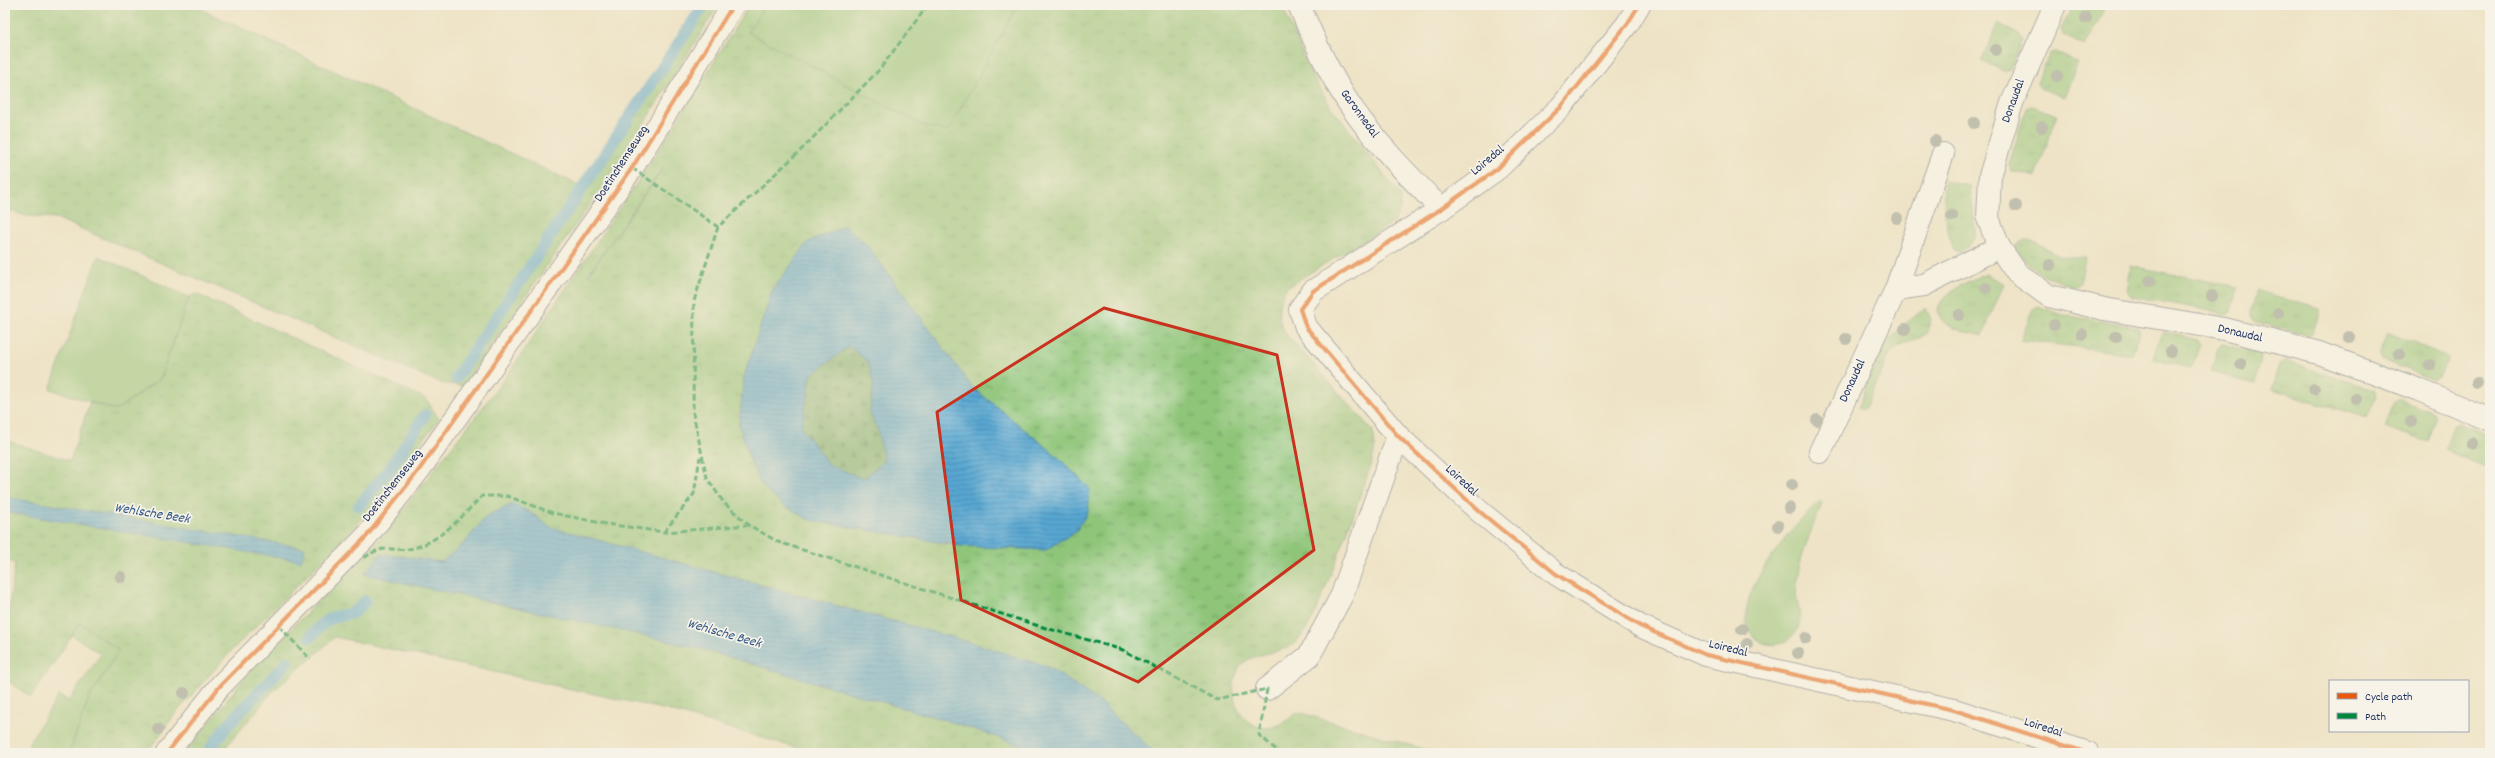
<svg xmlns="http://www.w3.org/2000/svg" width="2495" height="758" font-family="Dekko,sans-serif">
<defs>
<pattern id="grass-tufts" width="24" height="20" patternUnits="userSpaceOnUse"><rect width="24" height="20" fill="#8ec578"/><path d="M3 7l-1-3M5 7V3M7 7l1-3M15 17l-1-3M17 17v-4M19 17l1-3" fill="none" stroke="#73a066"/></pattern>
<pattern id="forest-firs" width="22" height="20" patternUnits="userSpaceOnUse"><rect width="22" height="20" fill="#72aa68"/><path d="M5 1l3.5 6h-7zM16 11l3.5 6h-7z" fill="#5d8b59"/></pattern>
<pattern id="water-rules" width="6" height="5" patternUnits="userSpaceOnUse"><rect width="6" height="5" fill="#59a7d2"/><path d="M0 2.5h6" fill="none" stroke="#4988ae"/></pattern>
</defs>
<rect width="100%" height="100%" fill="#f7f3e8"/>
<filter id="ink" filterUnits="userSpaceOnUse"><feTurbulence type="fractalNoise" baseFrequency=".025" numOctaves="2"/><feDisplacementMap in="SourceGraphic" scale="8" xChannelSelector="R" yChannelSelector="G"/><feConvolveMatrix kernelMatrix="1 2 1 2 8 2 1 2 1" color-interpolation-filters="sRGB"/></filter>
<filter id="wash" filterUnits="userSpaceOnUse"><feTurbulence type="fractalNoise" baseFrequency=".012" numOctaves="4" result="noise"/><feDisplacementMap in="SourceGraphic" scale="16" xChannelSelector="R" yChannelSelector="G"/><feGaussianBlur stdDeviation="0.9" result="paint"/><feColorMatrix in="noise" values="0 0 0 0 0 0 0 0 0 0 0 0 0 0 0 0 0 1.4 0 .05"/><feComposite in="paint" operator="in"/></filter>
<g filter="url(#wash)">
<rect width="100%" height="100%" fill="#eee3c6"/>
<!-- grass -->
<g fill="url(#grass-tufts)" stroke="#547a6b" fill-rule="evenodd">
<polygon points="5,5 192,5 583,187 704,5 719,5 616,167 463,386 441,383 56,218 25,216 5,208"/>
<path d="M749,5H1282L1309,70L1331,107L1401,196L1400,209L1394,222L1287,287C1277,303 1276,316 1285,333L1373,431C1374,438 1376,446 1374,452C1372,466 1365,480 1361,493C1351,524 1339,554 1327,584C1319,603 1313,624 1298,640C1282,657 1247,650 1238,670C1227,693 1237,726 1266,728C1279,728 1289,719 1298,712L1437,753H1155L1097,700L1048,667L969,642L550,527L528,511L486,516L465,543L442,562L381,554L365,574L687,645L955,723L1045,753H814L667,710L335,637L272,692L221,753H185L253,667L381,538L506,377L665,141ZM664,167L588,275L659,173ZM866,244L972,387L1057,456L863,530L810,520L781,504L762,486L751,463L739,425L744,377L772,291Z"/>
<polygon points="2073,5 2106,5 2085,46 2063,35 2061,29"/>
<polygon points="1998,23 2019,35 2022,40 2010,69 2004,71 1981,61"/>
<polygon points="2055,52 2078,63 2064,97 2040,88 2037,82 2050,53"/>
<polygon points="2032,106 2057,115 2036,177 2012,171 2009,165 2026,108"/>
<path d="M1944,180L1969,186C1971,188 1976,234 1975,238C1972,245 1965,249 1959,252L1954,250C1945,226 1943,205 1944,180Z"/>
<path d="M2025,240C2038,240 2040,246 2050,251C2060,257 2074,257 2085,258L2080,283L2076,286C2050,281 2029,270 2015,246Z"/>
<polygon points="2131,266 2238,287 2232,311 2227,314 2132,296 2127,291"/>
<path d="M1986,274L2004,284L1982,335C1963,333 1921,322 1946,296C1956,286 1973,279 1986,274Z"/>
<polygon points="2257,291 2320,309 2313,333 2309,336 2253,321 2250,316"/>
<polygon points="196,294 426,399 439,419 369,510 333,550 232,650 175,714 147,753 69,753 89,698 118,650 80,623 31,697 5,679 5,640 15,563 5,561 5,440 70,461 90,402 116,410 160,379 189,297"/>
<polygon points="2038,306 2063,315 2138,327 2140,334 2132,354 2021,340 2032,310"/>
<path d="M1926,308L1931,320L1926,334L1897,348L1890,354L1864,410L1859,408C1874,358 1882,339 1926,308Z"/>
<polygon points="2164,332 2198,340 2201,344 2191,368 2152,359 2160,337"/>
<polygon points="2389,333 2448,357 2440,376 2434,380 2382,360 2379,355"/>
<polygon points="2222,344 2259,353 2261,359 2254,384 2211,372 2218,348"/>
<polygon points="2285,361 2375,390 2377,395 2367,418 2272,389 2279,364"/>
<polygon points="2399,399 2434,413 2436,418 2428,442 2385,427 2394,402"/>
<polygon points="2459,423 2490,437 2490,454 2485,467 2445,450 2453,426"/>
</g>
<!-- forest -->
<polygon fill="url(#forest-firs)" stroke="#466c63" points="849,346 868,362 874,384 870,413 878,430 884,461 863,479 829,465 801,428 811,375"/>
<!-- green -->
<g fill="#8ec578" stroke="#547a6b">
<polygon points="765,5 1018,5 948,131 922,125 748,32"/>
<polygon points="98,256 189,297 160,379 116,410 50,389"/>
<path d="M1820,501L1822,504C1811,531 1797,562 1796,592C1796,604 1804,619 1797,630C1781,656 1744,645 1746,614C1748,577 1794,526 1820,501Z"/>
<polygon points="80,623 119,650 89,698 69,753 28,753 29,743 59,695 69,701 101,654 72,635"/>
</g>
<!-- water -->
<g fill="url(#water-rules)" stroke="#3a6b98" fill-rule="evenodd">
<path d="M845,226L866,244L972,387L1057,456L1090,489L1088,512L1076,531L1046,550L962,546L810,520L781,504L762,486L751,463L739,425L744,377L772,291L808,242ZM849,346L868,362L874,384L870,413L878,430L884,461L863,479L829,465L801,428L811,375Z"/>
<polygon points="5,497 305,548 301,561 5,512"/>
<polygon points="513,504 528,511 550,527 969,642 1048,667 1097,700 1155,753 1045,753 955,723 687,645 364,574 381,554 442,562 465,543 486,516"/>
</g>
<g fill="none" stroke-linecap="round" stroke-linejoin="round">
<!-- stream -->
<g stroke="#59a7d2" stroke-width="12">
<polyline points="456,378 704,5"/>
<polyline points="359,506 389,470 425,415"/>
<path d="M310,637C317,630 325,619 335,617C352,612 352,617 365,601"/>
<polyline points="207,753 227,726 287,662"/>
</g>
</g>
</g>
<g filter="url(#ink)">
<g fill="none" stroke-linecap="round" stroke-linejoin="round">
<!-- street casing -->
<g stroke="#656e82" stroke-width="24">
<g id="street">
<path d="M1299,5C1314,40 1330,76 1352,108C1378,145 1410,177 1441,209"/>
<polyline points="1639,5 1628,23 1561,107 1497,169 1441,209 1313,291 1300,309 1306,327 1398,436 1479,511 1556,574 1640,626 1706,655 1954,710 2088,753"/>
<polyline points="1896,289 1943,154"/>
<polyline points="1820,452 1896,289 1924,285 1999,247"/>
<polyline points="1267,689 1309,656 1342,595 1398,436"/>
<polyline points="167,753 220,686 366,537 419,470 632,168 733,5"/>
</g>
</g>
<!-- secondary casing -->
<g stroke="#656e82" stroke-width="24">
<polyline id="secondary" points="2055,5 2012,103 1990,176 1988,218 1999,247 2017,273 2049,296 2104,309 2224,329 2319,353 2419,390 2490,420"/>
</g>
<!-- street -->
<use href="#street" stroke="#fff" stroke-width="22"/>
<!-- secondary -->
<use href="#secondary" stroke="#fff" stroke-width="22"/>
<!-- quiet -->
<g stroke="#00873e" stroke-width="3" stroke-dasharray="6 3" stroke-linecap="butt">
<polyline points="928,5 880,69 800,151 718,227 694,301 693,413 707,478 724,503 749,525 778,542 1039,626 1123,650 1217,700 1267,689 1259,735 1280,753"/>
<polyline points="632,168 718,227"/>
<polyline points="664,532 694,494 700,457"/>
<path d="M364,558C385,542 393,553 414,548C442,540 462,516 482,496H507L553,513L606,524L664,532L749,525"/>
<polyline points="279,626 310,659"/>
</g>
<!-- cycleway casing -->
<g stroke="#f7f3e8" stroke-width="6">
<g id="cycleway">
<polyline points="1639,5 1628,23 1561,107 1497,169 1441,209 1313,291 1300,309 1306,327 1398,436 1479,511 1556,574 1640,626 1706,655 1954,710 2088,753"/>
<polyline points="167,753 220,686 366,537 419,470 632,168 733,5"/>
</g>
</g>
<!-- cycleway -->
<use href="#cycleway" stroke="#e8590c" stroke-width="4"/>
</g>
<!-- trees -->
<g fill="#8a9490">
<circle cx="2086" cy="18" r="6"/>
<circle cx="1996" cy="50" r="6"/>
<circle cx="2057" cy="76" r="6"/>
<circle cx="1974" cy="123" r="6"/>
<circle cx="2042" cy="127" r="6"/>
<circle cx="1935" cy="141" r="6"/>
<circle cx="2016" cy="206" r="6"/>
<circle cx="1952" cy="216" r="6"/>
<circle cx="1897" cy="218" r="6"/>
<circle cx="2050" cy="265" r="6"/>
<circle cx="2150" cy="281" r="6"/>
<circle cx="1986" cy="288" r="6"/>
<circle cx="2212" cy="296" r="6"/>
<circle cx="2278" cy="313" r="6"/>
<circle cx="1959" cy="315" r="6"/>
<circle cx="2054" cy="325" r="6"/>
<circle cx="1905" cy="329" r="6"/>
<circle cx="2082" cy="334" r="6"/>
<circle cx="2116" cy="337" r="6"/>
<circle cx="2349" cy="337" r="6"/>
<circle cx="1846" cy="339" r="6"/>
<circle cx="2171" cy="351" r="6"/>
<circle cx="2399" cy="354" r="6"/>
<circle cx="2241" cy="364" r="6"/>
<circle cx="2430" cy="365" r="6"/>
<circle cx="2477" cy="383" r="6"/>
<circle cx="2314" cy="389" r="6"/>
<circle cx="2356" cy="399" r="6"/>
<circle cx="1817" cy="420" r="6"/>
<circle cx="2411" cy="422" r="6"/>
<circle cx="2472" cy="443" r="6"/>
<circle cx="1792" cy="485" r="6"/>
<circle cx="1789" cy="508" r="6"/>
<circle cx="1778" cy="526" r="6"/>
<circle cx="121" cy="577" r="6"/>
<circle cx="1742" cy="629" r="6"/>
<circle cx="1806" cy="638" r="6"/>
<circle cx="1747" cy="644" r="6"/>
<circle cx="1798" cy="653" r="6"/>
<circle cx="184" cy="693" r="6"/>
<circle cx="158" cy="729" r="6"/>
</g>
</g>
<!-- marked area -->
<path d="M0 0H2495V758H0ZM1104,308L1277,355L1314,550L1138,682L961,600L937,412Z" fill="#eee3c6" fill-opacity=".55" fill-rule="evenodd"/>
<path fill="none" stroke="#c8321e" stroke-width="3" stroke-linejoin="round" d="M1104,308L1277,355L1314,550L1138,682L961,600L937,412Z"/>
<g text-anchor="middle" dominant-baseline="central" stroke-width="3.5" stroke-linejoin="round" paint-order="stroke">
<!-- street labels -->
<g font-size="13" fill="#1b2f5e" stroke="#f7f3e8">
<text transform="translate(2014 101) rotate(-70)">Donaudal</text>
<text transform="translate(1359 114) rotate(54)">Garonnedal</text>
<text transform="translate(1488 161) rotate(-40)">Loiredal</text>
<text transform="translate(622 164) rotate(-57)">Doetinchemseweg</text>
<text transform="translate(2240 334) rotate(13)">Donaudal</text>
<text transform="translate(1853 381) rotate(-65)">Donaudal</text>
<text transform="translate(1461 481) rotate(43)">Loiredal</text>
<text transform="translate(393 486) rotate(-52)">Doetinchemseweg</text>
<text transform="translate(1728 649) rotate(14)">Loiredal</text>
<text transform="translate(2043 728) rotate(18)">Loiredal</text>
</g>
<!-- water labels -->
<g font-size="14" font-style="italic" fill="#315987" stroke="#f7f3e8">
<text transform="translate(152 514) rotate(9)">Wehlsche Beek</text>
<text transform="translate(724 634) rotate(16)">Wehlsche Beek</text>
</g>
</g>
<!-- margin -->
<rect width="2495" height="758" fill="none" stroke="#f7f3e8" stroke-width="20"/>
<!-- legend -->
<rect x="2329" y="680" width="140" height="52" fill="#f7f3e8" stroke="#9fa5b1"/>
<rect x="2337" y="693" width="20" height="6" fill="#e8590c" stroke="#9fa5b1"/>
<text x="2365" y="700" font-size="12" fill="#1b2f5e">Cycle path</text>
<rect x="2337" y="713" width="20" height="6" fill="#00873e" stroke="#9fa5b1"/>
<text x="2365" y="720" font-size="12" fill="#1b2f5e">Path</text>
</svg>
